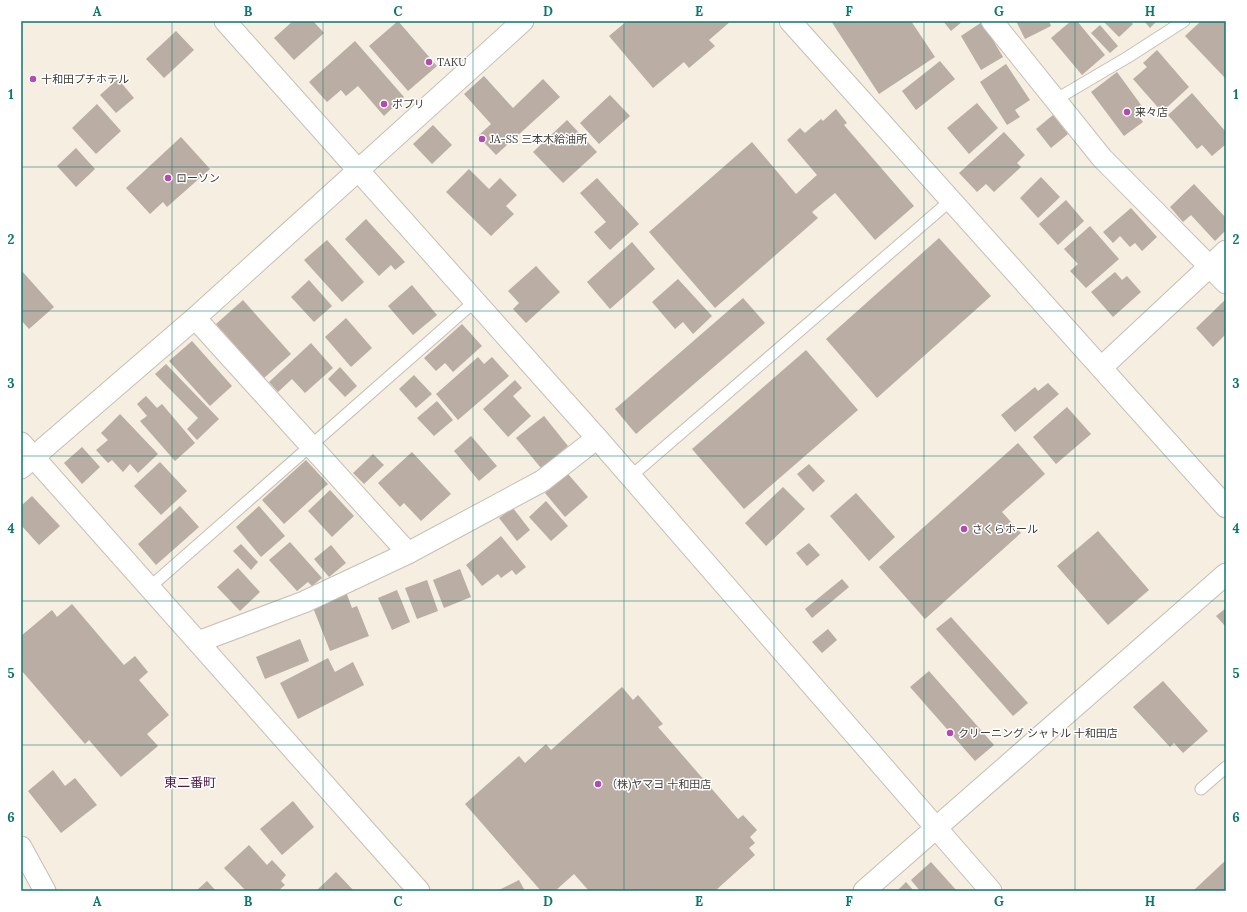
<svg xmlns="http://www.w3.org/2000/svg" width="1247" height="912" font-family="Lora,'Noto Sans JP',serif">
<rect width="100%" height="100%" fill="#f5eee1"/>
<!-- building -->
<g fill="#b9ada4">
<polygon points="293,21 313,21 324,33 294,60 274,38"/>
<polygon points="398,21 437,66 408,91 369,46"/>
<polygon points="627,21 731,21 709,40 715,46 689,68 684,62 653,88 609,36"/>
<polygon points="831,21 911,21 935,57 879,94"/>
<polygon points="943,21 963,21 951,31"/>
<polygon points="1016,21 1049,21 1051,26 1025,39"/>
<polygon points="1071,21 1077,21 1105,55 1082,75 1051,38"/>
<polygon points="1103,21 1130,21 1133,24 1119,37"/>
<polygon points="1144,21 1157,21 1150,28"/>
<polygon points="1201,21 1226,21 1226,79 1185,36"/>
<polygon points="982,22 1003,57 981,70 961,36"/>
<polygon points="1100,25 1118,46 1110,53 1091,33"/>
<polygon points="176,31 194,50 164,78 146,59"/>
<polygon points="355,41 404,97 384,116 358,86 346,96 341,90 327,102 309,82"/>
<polygon points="1157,50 1189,87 1162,112 1133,79 1147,67 1143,63"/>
<polygon points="940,61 955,79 916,110 902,91"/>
<polygon points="1006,64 1030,100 1015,110 1020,117 1007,125 980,82"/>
<polygon points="1117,72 1144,109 1137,114 1143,122 1124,136 1091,92"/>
<polygon points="484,76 513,108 543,79 560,97 496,155 478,136 491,124 464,94"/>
<polygon points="118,79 134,98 116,113 100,95"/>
<polygon points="1192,93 1226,132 1226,144 1212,156 1202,145 1197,149 1168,115"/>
<polygon points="610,95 630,116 599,144 580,123"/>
<polygon points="977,103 998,128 969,154 947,128"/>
<polygon points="97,104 121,131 96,154 72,128"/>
<polygon points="836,109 847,123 844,125 914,206 875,240 835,193 812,212 818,218 715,308 649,232 752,142 796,194 817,175 787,140 800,128 805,133 821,119 823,121"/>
<polygon points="1053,115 1068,134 1051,148 1036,129"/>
<polygon points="567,120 597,152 563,183 533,152"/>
<polygon points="433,125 452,145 432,164 413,144"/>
<polygon points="1004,132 1025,155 1017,163 1021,167 994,192 986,184 977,192 959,173"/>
<polygon points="181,137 210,169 167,207 163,202 150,214 126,188"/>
<polygon points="76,148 95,169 76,187 57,166"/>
<polygon points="469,169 489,189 500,178 517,195 506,206 514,214 491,236 446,192"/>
<polygon points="1041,177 1060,197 1038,218 1020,198"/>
<polygon points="597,178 639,224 610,250 594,232 606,222 580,193"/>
<polygon points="1194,184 1226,218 1226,230 1215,241 1191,215 1183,222 1170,207"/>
<polygon points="1066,200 1084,221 1058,245 1039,224"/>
<polygon points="1131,208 1157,237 1142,251 1135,243 1130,247 1120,236 1113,243 1103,232"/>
<polygon points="366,219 405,262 395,270 391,265 379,276 345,239"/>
<polygon points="1090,226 1119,259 1086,288 1070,271 1078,264 1064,249"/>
<polygon points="939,238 991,296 877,398 826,339"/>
<polygon points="327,240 364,282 342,302 304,260"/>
<polygon points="632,242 655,269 610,309 587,282"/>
<polygon points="536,266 560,292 526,323 513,309 519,303 508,291"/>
<polygon points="21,270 54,307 29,329 21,320"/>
<polygon points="1115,272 1122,280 1127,276 1141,292 1113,317 1091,292"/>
<polygon points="678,279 712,316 693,334 683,322 675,329 652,302"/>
<polygon points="309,280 332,306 314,322 291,297"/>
<polygon points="412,285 437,315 413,335 388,306"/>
<polygon points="743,298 765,323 636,434 615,409"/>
<polygon points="1226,299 1226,334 1213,347 1196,328"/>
<polygon points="243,300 291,354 264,378 216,324"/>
<polygon points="346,318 372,348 351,367 325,337"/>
<polygon points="462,324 482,346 453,372 445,363 436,371 424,358"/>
<polygon points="192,341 232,386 210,406 169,361"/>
<polygon points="311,343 333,368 305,393 292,379 278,392 269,382"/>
<polygon points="806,350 858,410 744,509 692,449"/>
<polygon points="478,357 484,364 492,357 509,376 458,420 436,394"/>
<polygon points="166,364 219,419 197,440 187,429 198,418 155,374"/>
<polygon points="340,367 357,386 345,397 328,379"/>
<polygon points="414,375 432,394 416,408 399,389"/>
<polygon points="515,380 522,388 513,396 531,416 508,437 483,409"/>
<polygon points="1048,383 1059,394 1015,432 1001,415 1035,387 1038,391"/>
<polygon points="146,396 157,408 162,404 195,443 175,461 140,421 147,416 137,404"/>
<polygon points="437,401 453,420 434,436 417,418"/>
<polygon points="1067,407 1091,434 1056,464 1033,437"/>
<polygon points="120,414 158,454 138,473 130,464 123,472 112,460 108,463 96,450 108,440 101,433"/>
<polygon points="544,416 568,446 541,468 516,438"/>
<polygon points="471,436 497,466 479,481 454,451"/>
<polygon points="1018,443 1045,474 1002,512 1021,533 925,619 879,567"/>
<polygon points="82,447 100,467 82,484 64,463"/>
<polygon points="412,452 451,494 421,521 404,503 400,507 378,483"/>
<polygon points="373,454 384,465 364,484 353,473"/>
<polygon points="306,460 328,484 284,524 262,500"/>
<polygon points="160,462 187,491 161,515 134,486"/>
<polygon points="809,464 825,481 813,492 797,474"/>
<polygon points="568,474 588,497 565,517 545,493"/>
<polygon points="783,487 805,509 766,546 745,523"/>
<polygon points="330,490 354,516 332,537 308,511"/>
<polygon points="856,493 895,537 869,561 830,516"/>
<polygon points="32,496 60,526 39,545 21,525 21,506"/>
<polygon points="546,501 568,526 551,541 529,517"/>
<polygon points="180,506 199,527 156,565 138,544"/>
<polygon points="259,506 285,536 261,557 236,527"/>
<polygon points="513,508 530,530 517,541 499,518"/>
<polygon points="1098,531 1149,590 1108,625 1057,566"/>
<polygon points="501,536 526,567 516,575 512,570 501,578 498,574 482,586 466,565"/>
<polygon points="290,542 322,578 312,586 308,582 297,591 269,560"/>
<polygon points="809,543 820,555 807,566 796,553"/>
<polygon points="241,544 258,562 251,570 233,551"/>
<polygon points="331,545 346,563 329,577 314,559"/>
<polygon points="238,568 260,592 240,611 217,587"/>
<polygon points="460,569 471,597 444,608 433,580"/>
<polygon points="842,579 849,587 812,618 805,609"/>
<polygon points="427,580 438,611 417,619 405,588"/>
<polygon points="397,590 410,622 392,630 378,598"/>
<polygon points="346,592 352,608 357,606 369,636 330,651 312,605"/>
<polygon points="72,604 124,665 135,656 148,672 139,680 169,715 147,734 158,746 121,777 89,740 85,744 21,670 21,636 52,610 57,617"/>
<polygon points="1226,608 1226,627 1216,616"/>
<polygon points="951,617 1028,703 1013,716 936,629"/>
<polygon points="828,629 837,640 822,653 812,642"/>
<polygon points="300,639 309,661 265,679 256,657"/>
<polygon points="328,658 335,672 353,662 364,685 298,719 280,683"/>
<polygon points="929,671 994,745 975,761 910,687"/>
<polygon points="1163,681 1208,731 1183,753 1174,743 1170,747 1133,707"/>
<polygon points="622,687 633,700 638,695 663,724 658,727 738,819 743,815 757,830 750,837 755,843 749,848 755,855 715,891 589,891 574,874 555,891 541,891 465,804 519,756 525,763 546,744 551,750"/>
<polygon points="53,770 65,786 75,778 97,805 61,833 28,791"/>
<polygon points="293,801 314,827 282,855 260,829"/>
<polygon points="249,845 267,865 272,860 286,875 281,881 285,885 278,891 246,891 224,868"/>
<polygon points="1226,860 1226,891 1193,891"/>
<polygon points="931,862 957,891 920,891 911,880"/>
<polygon points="336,872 354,891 316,891"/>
<polygon points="519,880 525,891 497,891"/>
<polygon points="207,881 216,891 196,891"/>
<polygon points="906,882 914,891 897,891"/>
</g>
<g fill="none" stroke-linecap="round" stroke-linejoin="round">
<!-- service casing -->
<g stroke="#c6bfb3" stroke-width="13">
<g id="service">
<polyline points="1055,100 1128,57 1184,21"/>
<polyline points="630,477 950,201"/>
<polyline points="150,587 474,302"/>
<polyline points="1201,789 1226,767"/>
</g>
</g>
<!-- minor casing -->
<g stroke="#c6bfb3" stroke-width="23">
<g id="minor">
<polyline points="225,21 597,438 991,891"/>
<polyline points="790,21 1226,507"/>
<polyline points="992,21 1102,158 1226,283"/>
<polyline points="195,318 408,553"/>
<polyline points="1102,367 1226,251"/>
<polyline points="21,443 419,891"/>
<polyline points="21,468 195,318 523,21"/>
<polyline points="198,642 304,602 408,553 542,481 597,438"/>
<polyline points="21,847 45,891"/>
<polyline points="864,891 1226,574"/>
</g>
</g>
<!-- service -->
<use href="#service" stroke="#fff" stroke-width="11"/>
<!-- minor -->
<use href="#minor" stroke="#fff" stroke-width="21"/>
</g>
<!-- grid -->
<path fill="none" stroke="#0f766e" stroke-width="1" stroke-opacity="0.55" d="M172,21V891M323,21V891M473,21V891M624,21V891M774,21V891M924,21V891M1075,21V891M21,167H1226M21,311H1226M21,456H1226M21,601H1226M21,745H1226"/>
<!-- markers -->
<g fill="#b34aad" stroke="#fff" stroke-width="1.5">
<circle cx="429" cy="62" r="4"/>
<circle cx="33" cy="79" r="4"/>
<circle cx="384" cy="104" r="4"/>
<circle cx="1127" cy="112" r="4"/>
<circle cx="482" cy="139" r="4"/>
<circle cx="168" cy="178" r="4"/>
<circle cx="964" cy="529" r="4"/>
<circle cx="950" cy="733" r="4"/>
<circle cx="598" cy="784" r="4"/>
</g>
<g text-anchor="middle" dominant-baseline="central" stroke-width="3" stroke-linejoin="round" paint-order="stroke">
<!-- poi labels -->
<g font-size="11" fill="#3e3c37" stroke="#fff" text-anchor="start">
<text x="437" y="62">TAKU</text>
<text x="41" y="79">十和田プチホテル</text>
<text x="392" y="104">ポプリ</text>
<text x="1135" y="112">来々店</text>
<text x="490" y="139">JA-SS 三本木給油所</text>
<text x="176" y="178">ローソン</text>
<text x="972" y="529">さくらホール</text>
<text x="958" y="733">クリーニング シャトル 十和田店</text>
<text x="606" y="784">（株)ヤマヨ 十和田店</text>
</g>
<!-- quarter labels -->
<g font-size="13" fill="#4b1948" stroke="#fff">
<text x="190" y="782">東二番町</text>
</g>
</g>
<!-- border -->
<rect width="1247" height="912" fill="none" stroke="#ffffff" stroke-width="44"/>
<rect x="22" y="22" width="1203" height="868" fill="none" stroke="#0f766e" stroke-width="1.5"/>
<g font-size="13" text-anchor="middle" font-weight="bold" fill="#0f766e">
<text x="97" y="16">A</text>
<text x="248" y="16">B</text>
<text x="398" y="16">C</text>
<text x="548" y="16">D</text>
<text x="699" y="16">E</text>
<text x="849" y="16">F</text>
<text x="999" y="16">G</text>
<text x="1150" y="16">H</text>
<text x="11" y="99">1</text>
<text x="1236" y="99">1</text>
<text x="11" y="244">2</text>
<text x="1236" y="244">2</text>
<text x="11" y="388">3</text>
<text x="1236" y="388">3</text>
<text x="11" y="533">4</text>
<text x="1236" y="533">4</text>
<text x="11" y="678">5</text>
<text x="1236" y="678">5</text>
<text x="11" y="822">6</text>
<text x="1236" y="822">6</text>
<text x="97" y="906">A</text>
<text x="248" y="906">B</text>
<text x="398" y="906">C</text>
<text x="548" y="906">D</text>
<text x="699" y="906">E</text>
<text x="849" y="906">F</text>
<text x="999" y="906">G</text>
<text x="1150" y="906">H</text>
</g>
</svg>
